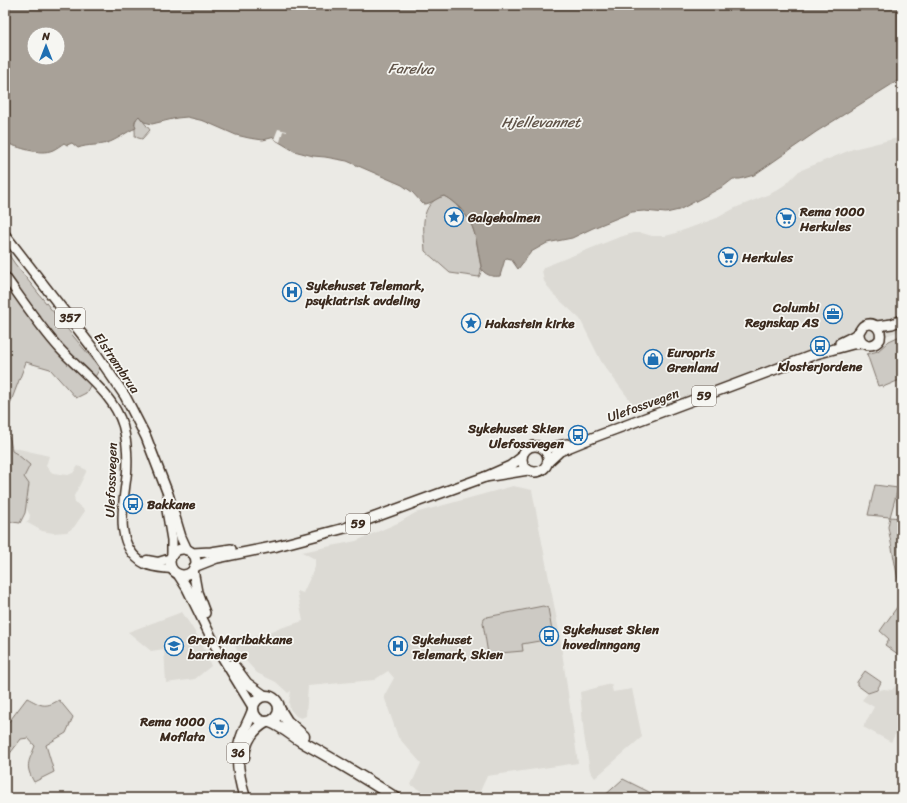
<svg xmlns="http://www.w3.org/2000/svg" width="907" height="803" font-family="Sriracha,sans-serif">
<rect width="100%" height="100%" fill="#ebeae5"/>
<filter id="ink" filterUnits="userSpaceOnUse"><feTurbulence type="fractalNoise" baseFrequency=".025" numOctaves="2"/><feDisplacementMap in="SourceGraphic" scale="8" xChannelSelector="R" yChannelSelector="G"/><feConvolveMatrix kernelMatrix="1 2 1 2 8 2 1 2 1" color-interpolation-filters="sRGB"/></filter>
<g filter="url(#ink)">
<!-- built -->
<g fill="#dcdad4">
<polygon points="902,137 902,330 867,343 697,393 671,402 635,407 602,363 580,319 552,293 544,281 542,270 544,267 617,238 633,233 642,233 652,236 665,236 673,234 717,218 735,208 772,193 786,184 799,171 853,149"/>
<polygon points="11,447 49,456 46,466 49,470 53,473 68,475 73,473 78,466 87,470 74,496 75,502 85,511 74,527 67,532 53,533 42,531 26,522 29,520 30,515 21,500"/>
<polygon points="513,486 532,490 559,631 578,763 487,776 477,798 433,798 411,785 421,763 398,737 384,696 394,678 388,671 374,680 308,686 306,716 301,718 296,716 290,709 289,703 291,691 288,693 276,682 257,673 238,652 231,637 246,639 303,621 297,591 303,593 315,567 315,559 302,552 356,541 400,522 415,513"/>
<polygon points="182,612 202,643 211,666 195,679 166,683 164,649 151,651 128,632"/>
<polygon points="899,681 902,683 902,722 891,742 863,727 874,707 862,700 868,693 884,689 892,690"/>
<polygon points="611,684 613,692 632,689 642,737 595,778 590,771 584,735 580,692"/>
</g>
<!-- green -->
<g fill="#cdcac4" stroke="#847a71">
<path d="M139,116L150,130L142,139L135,137C136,129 132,122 139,116Z"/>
<path d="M444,196C450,199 454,203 459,208C474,222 476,237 479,256C480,265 483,269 479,277L450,273L425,251C424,230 418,203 444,196Z"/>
<polygon points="5,249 15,264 58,318 100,368 86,393 76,398 50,369 26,362 5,417"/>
<polygon points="902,335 902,379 883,387 882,385 878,386 867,354 878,351 889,341"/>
<path d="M5,430L10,439L12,451L17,454L30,465L24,477L29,484L25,513L20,523L5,521V450C7,444 5,436 5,430Z"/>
<polygon points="875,485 898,488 890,517 902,518 902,657 885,645 889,639 880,631 900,603 899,585 888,527 890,517 868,515"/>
<polygon points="543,606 548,608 552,631 546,636 545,640 522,644 523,651 488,654 483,623 484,619 487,617"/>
<polygon points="865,671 881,682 877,690 868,693 857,685 857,682"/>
<path d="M27,698C41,705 44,709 59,700L73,717L66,733L46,745L54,772L34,782C25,766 28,763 35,746L28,738L21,739L5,760V727Z"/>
<polygon points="623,779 661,798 602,798"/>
</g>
<!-- water -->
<path fill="#a8a198" stroke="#7c7167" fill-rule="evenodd" d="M5,5H135L151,7L178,5H902V78L816,132L754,175L740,179H733L724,186L679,210L666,213L644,211L632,212L593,228L572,238L547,243L531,252L518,269L511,259L507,258L505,259L500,276C494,277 487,276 482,270C476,246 478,226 459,207C454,203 450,199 444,196C436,198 432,204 423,204L412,192L402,185L347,161L325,157L313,156L294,151L274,139L275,137L263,140L249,138L236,135L204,121L187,117L177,118L152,124L144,122L139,116C135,120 133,122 136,128C126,132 117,140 107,143C99,146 88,144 78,148L72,143L67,145L64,143C61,145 57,148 53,150C39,156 19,147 5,143ZM34,34H58V58H34Z"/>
<!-- pier -->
<polygon fill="#ebeae5" points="278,129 287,131 287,132 283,131 280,142 274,139"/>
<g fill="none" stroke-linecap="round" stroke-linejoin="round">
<!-- secondary casing -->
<g stroke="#3b2a1e" stroke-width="11">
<g id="secondary">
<path d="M5,276C23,301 40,327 60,349C83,374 113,393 123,426C127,441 128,456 127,472C124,502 112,546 145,564C153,568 164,568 172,569"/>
<polyline points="147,560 158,562 171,558"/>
</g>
</g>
<!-- primary casing -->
<g stroke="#3b2a1e" stroke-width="12">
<g id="primary">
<polyline points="5,235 91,346 125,396 146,437 168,494 181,537 187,550"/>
<polyline points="877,326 892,324 902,320"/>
<path d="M840,343C846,340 854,337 859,332C861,329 862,326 865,325C875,321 882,330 880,339C873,350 858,345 859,332"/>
<circle cx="535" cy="459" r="13"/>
<polyline points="544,449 567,444"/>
<polyline points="522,457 510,466 485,477 528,470"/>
<polyline points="548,462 560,451 592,438 816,354 853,344 863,343"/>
<polyline points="167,510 172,540 172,555"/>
<circle cx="183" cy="562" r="13"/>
<polyline points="192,553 211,552 231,549"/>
<polyline points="194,567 217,558 277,546 345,528 485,477"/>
<polyline points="193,570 197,592 205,613"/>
<polyline points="178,574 187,588 215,645 253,707"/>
<polyline points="233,664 247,683 265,696"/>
</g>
</g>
<!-- highway casing -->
<g stroke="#3b2a1e" stroke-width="13">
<g id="highway">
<circle cx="266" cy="709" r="13"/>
<polyline points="279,708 287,721 304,736"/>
<path d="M270,722C283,727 292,736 304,743C335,760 366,779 396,798"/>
<path d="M244,757C245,741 252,730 266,722"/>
<path d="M245,798C239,779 234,755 242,736C245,727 250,719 253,710"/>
</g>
</g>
<!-- secondary -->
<use href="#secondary" stroke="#f6f6f2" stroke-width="8"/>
<!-- primary -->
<use href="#primary" stroke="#f6f6f2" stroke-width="9"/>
<!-- highway -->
<use href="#highway" stroke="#f6f6f2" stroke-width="10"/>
</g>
</g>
<!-- icons -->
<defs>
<g id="sight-ring" transform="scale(1)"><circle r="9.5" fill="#f6f6f2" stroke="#1f6fb2" stroke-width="1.5"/><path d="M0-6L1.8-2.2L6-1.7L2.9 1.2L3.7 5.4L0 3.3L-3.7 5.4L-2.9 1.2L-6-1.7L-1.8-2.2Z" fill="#1f6fb2"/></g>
<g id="supermarket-ring" transform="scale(1)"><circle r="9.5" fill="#f6f6f2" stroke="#1f6fb2" stroke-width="1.5"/><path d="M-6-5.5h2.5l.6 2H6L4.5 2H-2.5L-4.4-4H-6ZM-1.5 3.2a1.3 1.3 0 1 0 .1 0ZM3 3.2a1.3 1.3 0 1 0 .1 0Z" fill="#1f6fb2"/></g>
<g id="hospital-ring" transform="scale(1)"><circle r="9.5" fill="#f6f6f2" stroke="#1f6fb2" stroke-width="1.5"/><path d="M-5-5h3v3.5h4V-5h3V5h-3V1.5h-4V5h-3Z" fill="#1f6fb2"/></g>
<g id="office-ring" transform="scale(1)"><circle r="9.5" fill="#f6f6f2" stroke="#1f6fb2" stroke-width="1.5"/><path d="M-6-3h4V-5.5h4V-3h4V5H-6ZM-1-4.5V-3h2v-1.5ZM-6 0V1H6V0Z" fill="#1f6fb2"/></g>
<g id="bus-ring" transform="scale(1)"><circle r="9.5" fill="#f6f6f2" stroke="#1f6fb2" stroke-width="1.5"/><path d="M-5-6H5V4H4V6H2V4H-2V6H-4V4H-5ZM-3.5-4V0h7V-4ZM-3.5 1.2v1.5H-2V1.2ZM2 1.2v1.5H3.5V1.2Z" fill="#1f6fb2"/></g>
<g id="shop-ring" transform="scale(1)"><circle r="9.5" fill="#f6f6f2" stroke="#1f6fb2" stroke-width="1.5"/><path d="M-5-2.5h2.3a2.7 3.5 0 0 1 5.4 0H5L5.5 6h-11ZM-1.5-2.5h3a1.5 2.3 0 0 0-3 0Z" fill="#1f6fb2"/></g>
<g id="school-ring" transform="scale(1)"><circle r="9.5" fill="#f6f6f2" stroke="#1f6fb2" stroke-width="1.5"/><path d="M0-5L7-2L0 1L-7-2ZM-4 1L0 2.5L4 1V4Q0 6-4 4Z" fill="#1f6fb2"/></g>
</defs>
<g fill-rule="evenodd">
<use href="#sight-ring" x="454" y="217"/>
<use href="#supermarket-ring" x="786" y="218"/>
<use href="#supermarket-ring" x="728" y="257"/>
<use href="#hospital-ring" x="292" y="292"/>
<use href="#office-ring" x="833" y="314"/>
<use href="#sight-ring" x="471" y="323"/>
<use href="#bus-ring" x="820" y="346"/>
<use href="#shop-ring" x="653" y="359"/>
<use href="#bus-ring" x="578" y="435"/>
<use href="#bus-ring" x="133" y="504"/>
<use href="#bus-ring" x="549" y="636"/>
<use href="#school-ring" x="174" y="646"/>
<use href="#hospital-ring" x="398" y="646"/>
<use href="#supermarket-ring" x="219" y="728"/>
</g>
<g text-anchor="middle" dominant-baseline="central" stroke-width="3.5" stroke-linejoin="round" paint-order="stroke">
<!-- shield labels -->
<g fill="#f6f6f2" stroke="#73675e" stroke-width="1">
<rect x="55" y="308" width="30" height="20" rx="3"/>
<rect x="692" y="386" width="24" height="20" rx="3"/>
<rect x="346" y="514" width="24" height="20" rx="3"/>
<rect x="227" y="743" width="22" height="20" rx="3"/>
</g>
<g font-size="12" font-weight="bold" fill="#3b2a1e">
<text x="70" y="318">357</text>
<text x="704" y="396">59</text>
<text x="358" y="524">59</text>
<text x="238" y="753">36</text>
</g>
<!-- poi labels -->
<g font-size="13" font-weight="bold" fill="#3b2a1e" stroke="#f6f6f2" text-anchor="start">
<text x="800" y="211">Rema 1000<tspan x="800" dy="15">Herkules</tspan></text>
<text x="468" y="217">Galgeholmen</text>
<text x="742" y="257">Herkules</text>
<text x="306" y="285">Sykehuset Telemark,<tspan x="306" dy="15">psykiatrisk avdeling</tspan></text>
<text x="819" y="307" text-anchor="end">Columbi<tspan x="819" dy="15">Regnskap AS</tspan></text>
<text x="485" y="323">Hakastein kirke</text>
<text x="667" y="352">Europris<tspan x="667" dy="15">Grenland</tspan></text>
<text x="820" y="366" text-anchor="middle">Klosterjordene</text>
<text x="564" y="428" text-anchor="end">Sykehuset Skien<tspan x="564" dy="15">Ulefossvegen</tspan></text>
<text x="147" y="504">Bakkane</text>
<text x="563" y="629">Sykehuset Skien<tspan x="563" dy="15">hovedinngang</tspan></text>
<text x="188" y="639">Grep Maribakkane<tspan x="188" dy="15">barnehage</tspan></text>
<text x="412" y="639">Sykehuset<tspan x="412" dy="15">Telemark, Skien</tspan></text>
<text x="205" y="721" text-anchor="end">Rema 1000<tspan x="205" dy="15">Moflata</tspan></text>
</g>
<!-- street labels -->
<g font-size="13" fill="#3b2a1e" stroke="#f6f6f2">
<text transform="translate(117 363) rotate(56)">Elstrømbrua</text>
<text transform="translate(643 405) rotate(-20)">Ulefossvegen</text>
<text transform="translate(111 480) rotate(-88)">Ulefossvegen</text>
</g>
<!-- water labels -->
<g font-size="14" font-style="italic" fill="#615449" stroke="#f6f6f2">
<text transform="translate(411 69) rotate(1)">Farelva</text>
<text x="541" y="122">Hjellevannet</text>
</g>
</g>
<!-- margin -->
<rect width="907" height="803" fill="none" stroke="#f6f6f2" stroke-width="20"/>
<rect x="10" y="10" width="887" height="783" fill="none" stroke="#3b2a1e" stroke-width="1.5" filter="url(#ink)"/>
<!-- north arrow -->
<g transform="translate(46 46)"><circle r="19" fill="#f6f6f2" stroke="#aba49d"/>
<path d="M0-3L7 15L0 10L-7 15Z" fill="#1f6fb2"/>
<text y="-6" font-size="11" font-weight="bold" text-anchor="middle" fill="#3b2a1e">N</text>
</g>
</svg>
